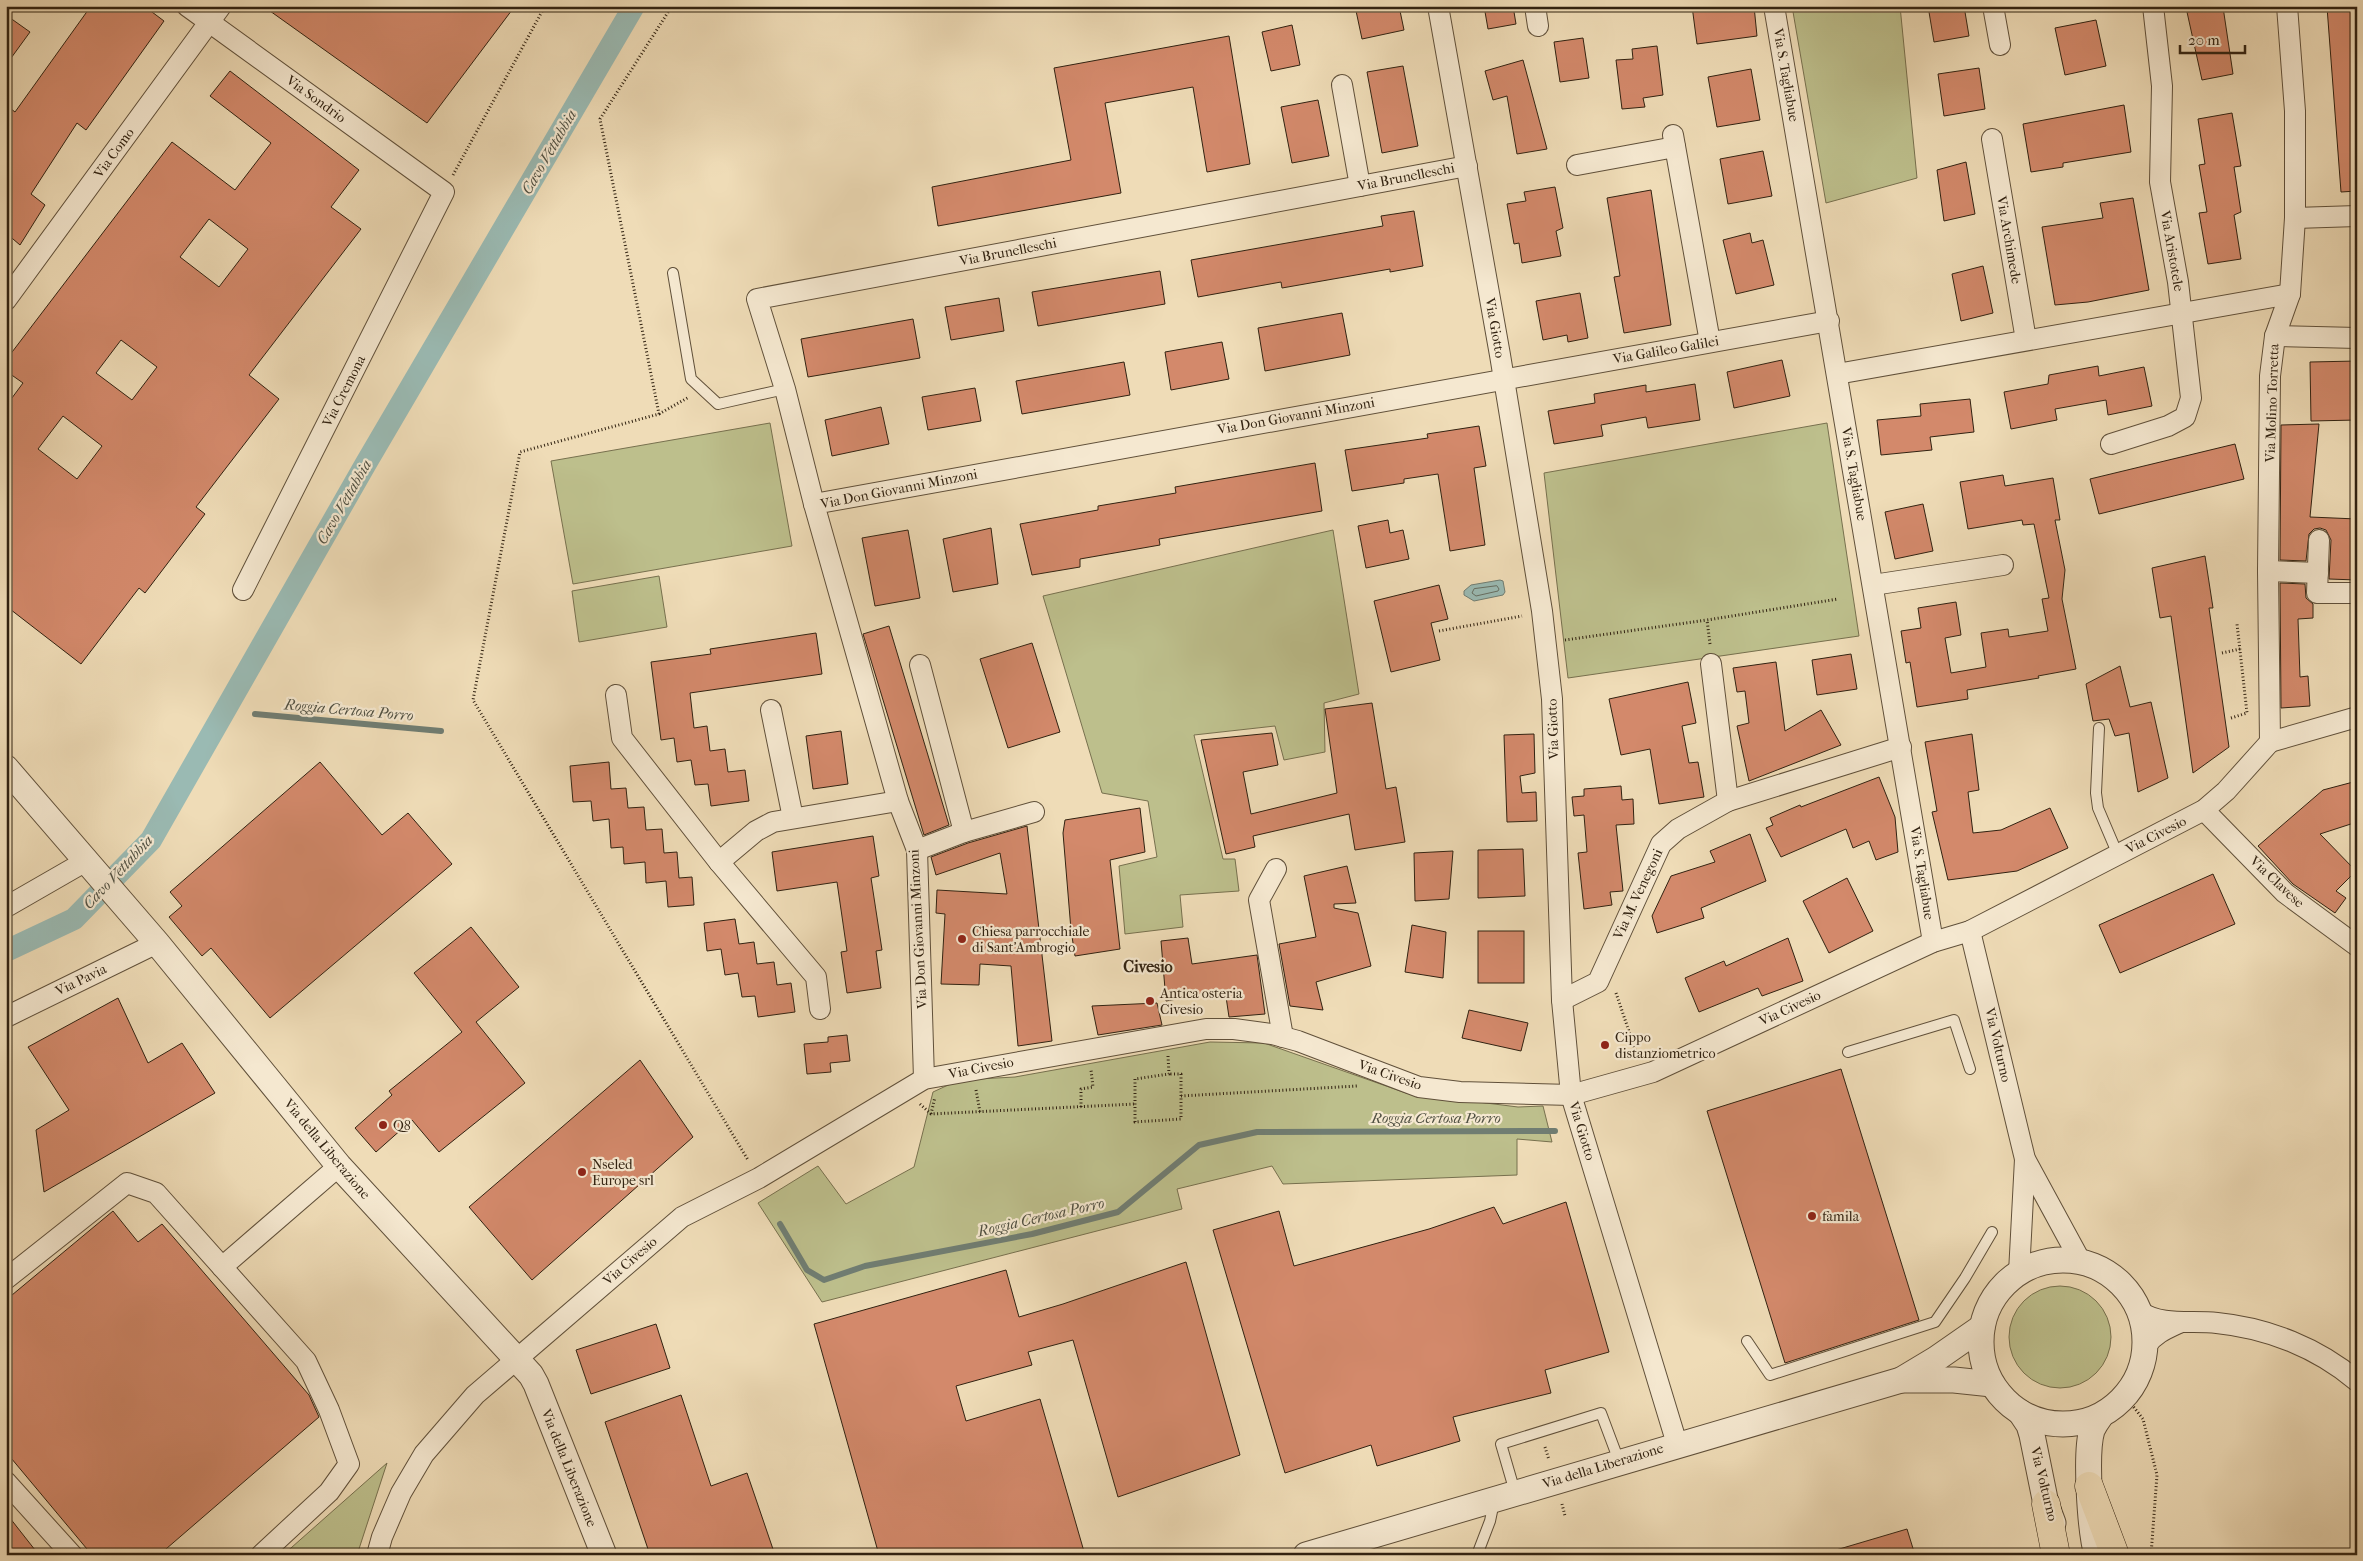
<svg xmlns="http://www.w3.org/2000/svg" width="2363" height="1561" font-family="'IM FELL French Canon',serif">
<rect width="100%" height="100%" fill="#efdcb7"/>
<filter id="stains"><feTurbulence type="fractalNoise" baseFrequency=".004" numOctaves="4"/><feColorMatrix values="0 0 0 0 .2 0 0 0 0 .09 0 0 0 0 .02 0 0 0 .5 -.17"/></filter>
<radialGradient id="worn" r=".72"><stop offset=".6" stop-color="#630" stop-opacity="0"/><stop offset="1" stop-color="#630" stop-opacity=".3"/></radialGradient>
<!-- green -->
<g fill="#bdbf8c" stroke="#77704e">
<polygon points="1792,6 1900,6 1917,178 1826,203"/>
<polygon points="770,423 792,546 573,584 551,461"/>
<polygon points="1827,423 1859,636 1568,678 1544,473"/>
<polygon points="1333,530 1359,694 1324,703 1325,752 1284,760 1275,726 1194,735 1223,859 1235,859 1239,891 1180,895 1183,927 1125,934 1119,866 1157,857 1148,801 1102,793 1043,596"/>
<polygon points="659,576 667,627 579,642 572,591"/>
<polygon points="1210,1042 1264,1043 1406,1093 1518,1107 1543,1106 1552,1142 1517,1139 1517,1175 1283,1184 1272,1166 1177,1189 1182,1209 822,1302 758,1203 818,1166 846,1204 914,1167 933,1092 959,1080 1015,1077"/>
<circle cx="2060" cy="1337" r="51"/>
<polygon points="387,1463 357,1555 283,1555"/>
</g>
<!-- water -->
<polygon fill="#9abab3" stroke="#707d72" points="1500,580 1503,581 1505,592 1503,595 1474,601 1464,595 1464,591 1471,585"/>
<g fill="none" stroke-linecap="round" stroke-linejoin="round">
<!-- shore -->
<polygon stroke="#666e62" stroke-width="1" points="1497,586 1499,589 1498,591 1476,596 1472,593 1474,589"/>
<!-- stream -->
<g stroke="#707d72" stroke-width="6">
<polyline points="255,714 441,731"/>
<polyline points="780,1224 807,1270 824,1280 865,1266 1032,1234 1118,1212 1199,1145 1257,1132 1555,1131"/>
</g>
<!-- canal -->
<polyline stroke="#9abab3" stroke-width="22" points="6,951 74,919 151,840 365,465 634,6"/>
</g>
<!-- building -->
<g fill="#d3896b" stroke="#312211" fill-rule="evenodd">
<polygon points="91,6 144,6 164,21 86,130 77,123 31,194 45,205 20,245 6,233 6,105 15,112"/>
<polygon points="263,6 515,6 427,123"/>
<polygon points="1355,6 1399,6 1404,30 1362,39"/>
<polygon points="1484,6 1513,6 1516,24 1488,29"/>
<polygon points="1692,6 1754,6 1757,36 1697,44"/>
<polygon points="1928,6 1964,6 1969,36 1934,42"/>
<polygon points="2357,6 2357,191 2341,192 2327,7"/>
<polygon points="2223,7 2233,74 2202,80 2187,12"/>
<polygon points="6,15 30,32 6,65"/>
<polygon points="2096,20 2106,66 2065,75 2055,28"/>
<polygon points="1292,25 1300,65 1271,71 1262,32"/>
<polygon points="1229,36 1250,164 1207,172 1193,87 1105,103 1121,193 938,226 932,187 1071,160 1054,68"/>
<polygon points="1583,38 1589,78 1560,82 1554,42"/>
<polygon points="1657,46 1663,95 1643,98 1645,107 1622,109 1616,60 1633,59 1632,49"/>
<polygon points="1523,60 1547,149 1517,154 1507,96 1493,100 1485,71"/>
<polygon points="1403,66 1418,146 1382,153 1367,72"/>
<polygon points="1979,68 1985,109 1944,116 1938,74"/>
<polygon points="1751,69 1760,120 1717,127 1708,77"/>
<path d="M230,71L359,170L331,207L361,229L249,375L279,399L196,507L205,514L145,593L139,588L81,664L6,606V406L23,383L6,371V360L172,142L235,190L271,143L210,96ZM209,219L248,249L219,287L180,257ZM121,340L157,367L132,400L96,373ZM63,416L102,446L77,479L38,449Z"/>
<polygon points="1318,100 1329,156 1292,163 1281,107"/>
<polygon points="2124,105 2131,152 2063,163 2063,167 2031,172 2023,124"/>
<polygon points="2232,113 2241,166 2234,167 2241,212 2234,215 2241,259 2208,264 2199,213 2207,212 2199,165 2205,164 2198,119"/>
<polygon points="1763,151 1772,196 1728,204 1720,159"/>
<polygon points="1966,162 1975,214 1944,221 1937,170"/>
<polygon points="1555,187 1563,228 1556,231 1561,256 1522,263 1519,243 1514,244 1507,204 1526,201 1524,192"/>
<polygon points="1651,190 1671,325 1624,333 1614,277 1620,276 1607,198"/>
<polygon points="2133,198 2149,290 2088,302 2055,305 2042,227 2103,218 2100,203"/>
<polygon points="1414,211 1423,266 1390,272 1390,269 1282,288 1281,282 1198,297 1191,260 1383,226 1381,216"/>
<polygon points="1750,233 1752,243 1763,240 1774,285 1736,294 1723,240"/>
<polygon points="1983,266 1993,313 1961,321 1952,274"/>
<polygon points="1160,271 1165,304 1038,326 1032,292"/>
<polygon points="1580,293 1588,338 1568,342 1567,335 1543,340 1536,301"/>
<polygon points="999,298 1004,331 951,340 945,307"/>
<polygon points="1342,313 1350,355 1265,371 1258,328"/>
<polygon points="913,319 920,358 808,377 801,339"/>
<polygon points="1222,342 1229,379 1171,390 1165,352"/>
<polygon points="1782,360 1790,396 1734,408 1727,372"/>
<polygon points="2357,361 2357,420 2311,421 2310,362"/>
<polygon points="1124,362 1130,395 1022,414 1016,381"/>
<polygon points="2098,366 2099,376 2144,367 2152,406 2108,415 2106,400 2055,409 2057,420 2011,429 2004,392 2048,384 2049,375"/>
<polygon points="1695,384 1700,420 1648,428 1646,417 1601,425 1603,436 1554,444 1548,411 1595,403 1594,394 1646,385 1646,392"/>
<polygon points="975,388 981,421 928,430 922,397"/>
<polygon points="1970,399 1974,432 1930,437 1932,450 1881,455 1877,420 1921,416 1920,404"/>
<polygon points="881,407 889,444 832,456 825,420"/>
<polygon points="2319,424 2310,517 2357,519 2357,580 2329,579 2331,540 2326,530 2320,528 2314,529 2309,534 2306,561 2280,560 2281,425"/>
<polygon points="1479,426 1486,466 1474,468 1485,545 1450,551 1438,474 1404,479 1404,483 1352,491 1345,450 1428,438 1427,434"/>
<polygon points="2235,444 2244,479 2099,514 2090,479"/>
<polygon points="1315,463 1322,511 1159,539 1160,545 1080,559 1080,567 1032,575 1020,524 1098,510 1098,506 1176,493 1175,487"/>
<polygon points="2003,475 2005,486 2053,478 2060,520 2055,520 2065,570 2062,599 2076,669 2038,676 2039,678 1967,690 1968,699 1917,707 1910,662 1906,663 1901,631 1921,628 1918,608 1956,602 1961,635 1945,638 1951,673 1986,667 1981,633 2008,629 2009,637 2048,631 2042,599 2049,598 2034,524 2023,525 2022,520 1968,529 1960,482"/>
<polygon points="1923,504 1933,551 1895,559 1885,512"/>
<polygon points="1388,520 1390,533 1403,530 1409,559 1366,568 1358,526"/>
<polygon points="991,528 998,584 953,592 943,539"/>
<polygon points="908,530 920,598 875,606 862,538"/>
<polygon points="2205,556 2213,608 2209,608 2229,747 2193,773 2171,616 2160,618 2152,568"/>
<polygon points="2280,583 2305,584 2306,598 2313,604 2313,618 2298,619 2300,677 2308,676 2310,706 2281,708"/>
<polygon points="1439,585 1448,619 1431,623 1440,660 1391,672 1374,601"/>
<polygon points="889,626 949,825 924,835 863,634"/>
<polygon points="816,633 822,674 690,693 694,728 707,726 710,751 725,749 728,772 745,770 749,801 711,806 708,784 695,785 691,760 677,762 674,738 661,740 651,662 711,654 710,649"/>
<polygon points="1032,643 1060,732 1008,748 980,659"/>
<polygon points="1851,654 1857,689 1817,695 1812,660"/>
<polygon points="1776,662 1785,731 1821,710 1841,745 1749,781 1737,726 1749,723 1745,691 1737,692 1733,668"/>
<polygon points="2120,666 2130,707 2151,702 2168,778 2138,792 2129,733 2115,736 2109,719 2093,721 2086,684"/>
<polygon points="1688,682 1696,723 1682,726 1689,763 1698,762 1704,797 1659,804 1650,749 1621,755 1609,699"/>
<polygon points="1372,703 1386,789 1396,787 1405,842 1355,850 1349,814 1253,836 1255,847 1226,854 1201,740 1272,733 1278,765 1243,772 1251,814 1337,793 1325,709"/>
<polygon points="841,731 848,784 813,789 806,736"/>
<polygon points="1534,734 1535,773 1520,776 1522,793 1536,792 1537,821 1507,822 1504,735"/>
<polygon points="1972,734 1979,790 1968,792 1973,833 2001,830 2050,808 2068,848 2017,871 1948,880 1932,812 1937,811 1925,742"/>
<polygon points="320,762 382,835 408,813 452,864 270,1018 211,948 202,956 169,917 182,906 170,892"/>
<polygon points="609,762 611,789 626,788 628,808 644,807 646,830 662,829 664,853 677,852 679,878 692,877 694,905 668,907 666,881 646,883 645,862 624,864 623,847 611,848 609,819 593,821 591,801 573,802 570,766"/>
<polygon points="1879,777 1895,817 1898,852 1876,860 1869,841 1853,848 1846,829 1781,857 1766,828 1773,825 1770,818 1800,805 1801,807"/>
<polygon points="2357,781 2357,822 2320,834 2356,871 2336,891 2346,898 2335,913 2293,884 2258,846 2323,790"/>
<polygon points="1621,786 1622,800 1633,799 1634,824 1616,825 1623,891 1610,892 1612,905 1584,909 1578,853 1587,852 1584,815 1574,816 1572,797 1584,796 1584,789"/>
<polygon points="1140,808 1145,852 1110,860 1120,949 1075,956 1071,930 1063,833 1065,820"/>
<polygon points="1027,826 1052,1041 1018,1046 1011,966 980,964 979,985 941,984 945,914 936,913 937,890 1007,894 1000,853 936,875 931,857 968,843"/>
<polygon points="1750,834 1766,881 1701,908 1704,918 1657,933 1652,916 1671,876 1715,862 1710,851"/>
<polygon points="873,836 879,876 871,878 882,950 876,951 881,988 847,993 841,952 847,951 837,882 777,891 772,852"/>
<polygon points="1523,849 1525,896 1478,898 1478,850"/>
<polygon points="1453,851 1449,899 1415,901 1414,853"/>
<polygon points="1347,866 1356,903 1334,904 1334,908 1358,913 1371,966 1316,982 1323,1010 1290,1006 1279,944 1316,937 1304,876"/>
<polygon points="2213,874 2235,924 2120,973 2099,925"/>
<polygon points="1847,878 1873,931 1829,953 1803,901"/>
<polygon points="735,919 739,944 754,942 757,964 774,962 777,985 791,983 795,1012 758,1017 755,996 742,997 738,973 725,975 721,949 707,951 704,923"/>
<polygon points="1412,925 1446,932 1443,978 1405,972"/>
<polygon points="471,927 519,987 476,1022 525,1083 439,1152 412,1120 376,1152 355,1128 392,1095 389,1091 462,1032 414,973"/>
<rect x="1478" y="931" width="46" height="52"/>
<polygon points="1188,938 1192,964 1257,955 1265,1014 1229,1017 1225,990 1166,1001 1161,941"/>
<polygon points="1788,938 1803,981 1762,996 1758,988 1699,1012 1685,978 1724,961 1726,966"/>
<polygon points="118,998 148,1063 182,1043 215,1093 44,1192 36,1130 69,1110 28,1047"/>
<polygon points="1157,1003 1162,1025 1098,1035 1092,1006"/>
<polygon points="1469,1010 1528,1023 1521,1051 1462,1038"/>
<polygon points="847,1035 850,1061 830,1063 831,1072 807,1074 804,1044 828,1042 828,1037"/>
<polygon points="640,1060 693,1137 532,1280 469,1207"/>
<polygon points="1841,1069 1919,1320 1785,1363 1707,1111"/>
<polygon points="1566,1202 1609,1352 1545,1370 1551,1393 1453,1417 1460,1441 1377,1466 1371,1445 1285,1473 1213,1230 1279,1211 1294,1266 1429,1229 1494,1207 1503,1224"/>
<polygon points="113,1211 138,1242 162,1224 309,1395 319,1417 159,1555 92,1555 6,1452 6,1300"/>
<polygon points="1186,1262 1240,1455 1118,1497 1073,1340 1028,1352 1032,1365 956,1386 966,1421 1040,1399 1085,1555 879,1555 814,1324 1006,1270 1019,1317 1063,1304"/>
<polygon points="656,1324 670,1368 591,1394 576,1350"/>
<polygon points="681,1395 711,1486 747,1473 775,1555 650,1555 605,1422"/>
<polygon points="6,1513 39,1555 6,1555"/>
<polygon points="1907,1529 1915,1555 1836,1555 1836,1550"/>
</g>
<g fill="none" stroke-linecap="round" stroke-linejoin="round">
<!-- service casing -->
<g stroke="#60503a" stroke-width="12">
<g id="service">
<polyline points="673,273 691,379 718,404 785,389"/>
<polyline points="2099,728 2096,793 2098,808 2118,855"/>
<polyline points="1848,1052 1954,1020 1970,1069"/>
<polyline points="1747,1341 1770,1375 1935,1322 1965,1278 1992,1232"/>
<polyline points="1515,1492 1501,1444 1601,1413 1619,1461"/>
<polyline points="1477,1555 1490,1521 1494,1502"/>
</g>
</g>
<!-- minor casing -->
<g stroke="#60503a" stroke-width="22">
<g id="minor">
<polyline points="187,6 444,192 243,590"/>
<polyline points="1438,6 1500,355 1542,611 1552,699 1562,1000 1571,1095 1677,1444"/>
<polyline points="1535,6 1538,26"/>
<polyline points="1774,6 1933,942"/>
<polyline points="1993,6 2000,45"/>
<polyline points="1342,85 1360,186"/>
<polyline points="1673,135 1710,342"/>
<polyline points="1992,139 2026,340"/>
<polyline points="1577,165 1675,147"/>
<polyline points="2295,218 2357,216"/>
<polyline points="6,300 221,6"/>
<polyline points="2275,336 2357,338"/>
<polyline points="1837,374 2290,294"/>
<polyline points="2111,444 2168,426 2185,417 2191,398 2178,282 2160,182 2162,86 2153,6"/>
<polyline points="814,504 785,389 757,299 1467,166"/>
<polyline points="2319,540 2317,593 2357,593"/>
<polyline points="2268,571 2318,573"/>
<polyline points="1873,585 2003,565"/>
<polyline points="1711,664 1728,801"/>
<polyline points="920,665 964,832"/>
<polyline points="616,695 622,738 719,862 816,977 820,1009"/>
<polyline points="771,710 793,818"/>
<polyline points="2270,742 2268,571 2270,376 2275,336 2290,294 2295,218 2295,111 2287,6"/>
<polyline points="2270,742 2357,717"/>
<polyline points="2204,810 2285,893 2357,946"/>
<polyline points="917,850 964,832 1034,812"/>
<polyline points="719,862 756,831 773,822 898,801"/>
<polyline points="1276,869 1259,900 1283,1037"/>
<polyline points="6,907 86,861"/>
<polyline points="1970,931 2025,1159 2081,1262"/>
<polyline points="1562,1000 1598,982 1661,844 1678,829 1728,801 1901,747"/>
<polyline points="6,1017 157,943"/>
<polyline points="924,1079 917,850 898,801 814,504 1829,321"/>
<polyline points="222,1267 339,1166"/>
<polyline points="2019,1273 2025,1159"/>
<polyline points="6,1279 127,1183 156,1193 306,1361 329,1410 349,1464 329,1492 261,1555"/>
<path d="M2139,1311C2162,1327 2191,1320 2217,1323C2268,1328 2318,1348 2357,1381"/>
<path d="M2146,1346C2154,1334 2166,1329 2179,1323"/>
<polyline points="6,1482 72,1555"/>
<polyline points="377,1555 382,1537 401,1493 424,1454 475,1395 682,1217 759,1178 924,1079 1206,1029 1234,1029 1272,1034 1298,1041 1419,1087 1460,1092 1571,1095 1653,1072 1933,942 1970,931 2204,810 2226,791 2270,742"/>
</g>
</g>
<!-- tertiary casing -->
<g stroke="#60503a" stroke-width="27">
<g id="tertiary">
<polyline points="6,768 157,943 339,1166 531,1375 536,1384 604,1555"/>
<circle cx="2063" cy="1342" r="82"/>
<polyline points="1901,1380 1954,1380 1992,1384"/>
<polyline points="2021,1413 2029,1425 2032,1435 2046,1504 2053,1523"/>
<polyline points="1306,1555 1901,1380 1936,1359 1982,1327"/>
<path d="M2097,1555C2090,1531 2085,1453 2092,1430C2094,1426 2097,1421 2100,1417"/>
</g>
</g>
<!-- motorway casing -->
<g stroke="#312211" stroke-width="29">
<g id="motorway">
<polyline points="2089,1486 2115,1555"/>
<polyline points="2046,1504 2056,1555"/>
</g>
</g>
<!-- path -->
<g stroke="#312211" stroke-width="3" stroke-dasharray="1 2.5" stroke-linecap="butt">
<polyline points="672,6 600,119 659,414 520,452 473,700 748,1160"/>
<polyline points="453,175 545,6"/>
<polyline points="659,414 689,397"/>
<polyline points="1439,631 1522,616"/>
<polyline points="1565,640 1707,620"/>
<polyline points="1710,644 1707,620 1838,599"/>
<polyline points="2222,653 2240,649"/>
<polyline points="2231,718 2247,713 2237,624"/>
<polyline points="1616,993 1637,1055"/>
<polyline points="1168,1056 1169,1074 1135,1079 1135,1122 1181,1119 1181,1074 1169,1074"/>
<polyline points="976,1090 980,1112"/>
<polyline points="1181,1096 1357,1086"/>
<polyline points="920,1104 931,1114 1135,1104"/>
<polyline points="1081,1107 1081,1089 1093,1087 1091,1070"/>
<polyline points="931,1114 935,1097"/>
<polyline points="2125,1396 2143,1419 2157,1475 2151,1555"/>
<polyline points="1545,1447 1549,1460"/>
<polyline points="1562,1504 1565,1516"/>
</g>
<!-- service -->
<use href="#service" stroke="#f5e8d0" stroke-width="10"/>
<!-- minor -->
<use href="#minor" stroke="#f5e8d0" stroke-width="20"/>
<!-- tertiary -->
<use href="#tertiary" stroke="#f5e8d0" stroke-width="25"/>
<!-- motorway -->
<use href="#motorway" stroke="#efdcb7" stroke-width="28"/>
</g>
<!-- markers -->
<g fill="#8f2418" stroke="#f5e8d0" stroke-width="2">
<circle cx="962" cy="939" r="5"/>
<circle cx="1150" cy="1001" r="5"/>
<circle cx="1605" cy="1045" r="5"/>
<circle cx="383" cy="1125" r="5"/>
<circle cx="582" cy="1172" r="5"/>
<circle cx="1812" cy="1216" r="5"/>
</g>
<g text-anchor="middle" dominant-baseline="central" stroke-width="4.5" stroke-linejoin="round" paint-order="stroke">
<!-- street labels -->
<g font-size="14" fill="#312211" stroke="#f5e8d0">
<text transform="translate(1786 75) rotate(80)">Via S. Tagliabue</text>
<text transform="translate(316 99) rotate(36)">Via Sondrio</text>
<text transform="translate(114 153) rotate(-54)">Via Como</text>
<text transform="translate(1406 177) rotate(-11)">Via Brunelleschi</text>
<text transform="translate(2009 240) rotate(80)">Via Archimede</text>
<text transform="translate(2172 251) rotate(80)">Via Aristotele</text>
<text transform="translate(1008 252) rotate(-11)">Via Brunelleschi</text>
<text transform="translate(1495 328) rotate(80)">Via Giotto</text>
<text transform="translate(1666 350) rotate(-10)">Via Galileo Galilei</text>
<text transform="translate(344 391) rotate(-63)">Via Cremona</text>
<text transform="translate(2272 403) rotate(-88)">Via Molino Torretta</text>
<text transform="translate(1296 416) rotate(-10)">Via Don Giovanni Minzoni</text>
<text transform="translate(1854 474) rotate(80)">Via S. Tagliabue</text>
<text transform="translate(899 489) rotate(-11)">Via Don Giovanni Minzoni</text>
<text transform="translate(1553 729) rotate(-92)">Via Giotto</text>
<text transform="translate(2156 835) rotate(-27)">Via Civesio</text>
<text transform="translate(1922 873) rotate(81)">Via S. Tagliabue</text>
<text transform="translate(2277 882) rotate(43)">Via Clavese</text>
<text transform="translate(1638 894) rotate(-65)">Via M. Venegoni</text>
<text transform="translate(918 929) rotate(-93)">Via Don Giovanni Minzoni</text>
<text transform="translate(81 980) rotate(-26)">Via Pavia</text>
<text transform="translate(1790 1008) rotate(-25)">Via Civesio</text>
<text transform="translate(1998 1045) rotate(77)">Via Volturno</text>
<text transform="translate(981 1068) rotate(-11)">Via Civesio</text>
<text transform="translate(1390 1075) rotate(19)">Via Civesio</text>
<text transform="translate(1582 1131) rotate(73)">Via Giotto</text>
<text transform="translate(327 1149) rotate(50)">Via della Liberazione</text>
<text transform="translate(630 1261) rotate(-41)">Via Civesio</text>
<text transform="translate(1603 1466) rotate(-17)">Via della Liberazione</text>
<text transform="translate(569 1468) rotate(68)">Via della Liberazione</text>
<text transform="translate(2044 1484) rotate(76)">Via Volturno</text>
</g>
<!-- poi labels -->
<g font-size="14" fill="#312211" stroke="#f5e8d0" text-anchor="start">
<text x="972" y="931">Chiesa parrocchiale<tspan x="972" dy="16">di Sant'Ambrogio</tspan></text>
<text x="1160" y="993">Antica osteria<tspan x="1160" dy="16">Civesio</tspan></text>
<text x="1615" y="1037">Cippo<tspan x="1615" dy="16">distanziometrico</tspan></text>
<text x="393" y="1125">Q8</text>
<text x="592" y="1164">Nseled<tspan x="592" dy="16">Europe srl</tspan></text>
<text x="1822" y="1216">famila</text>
</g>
<!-- water labels -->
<g font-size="15" font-style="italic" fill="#505042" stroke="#f5e8d0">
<text transform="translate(549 152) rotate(-60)">Cavo Vettabbia</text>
<text transform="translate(344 502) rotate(-60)">Cavo Vettabbia</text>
<text transform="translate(349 710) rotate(5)">Roggia Certosa Porro</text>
<text transform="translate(118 872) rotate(-47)">Cavo Vettabbia</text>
<text x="1436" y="1118">Roggia Certosa Porro</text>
<text transform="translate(1041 1217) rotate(-13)">Roggia Certosa Porro</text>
</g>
<!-- quarter labels -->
<g font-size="16" font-weight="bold" fill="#312211" stroke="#f5e8d0">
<text x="1148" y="966">Civesio</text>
</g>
</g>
<!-- margin -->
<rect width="2363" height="1561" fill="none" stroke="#efdcb7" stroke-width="25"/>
<rect x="8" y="8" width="2348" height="1546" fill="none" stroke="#312211" stroke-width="2.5"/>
<rect x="12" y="12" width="2338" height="1536" fill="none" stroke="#312211"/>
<!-- scale -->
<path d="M2180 45v8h65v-8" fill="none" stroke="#312211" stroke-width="2.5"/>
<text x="2188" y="45" font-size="15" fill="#312211" stroke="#f5e8d0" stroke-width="4" paint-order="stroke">20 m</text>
<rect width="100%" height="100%" filter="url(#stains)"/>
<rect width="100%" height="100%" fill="url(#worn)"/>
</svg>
